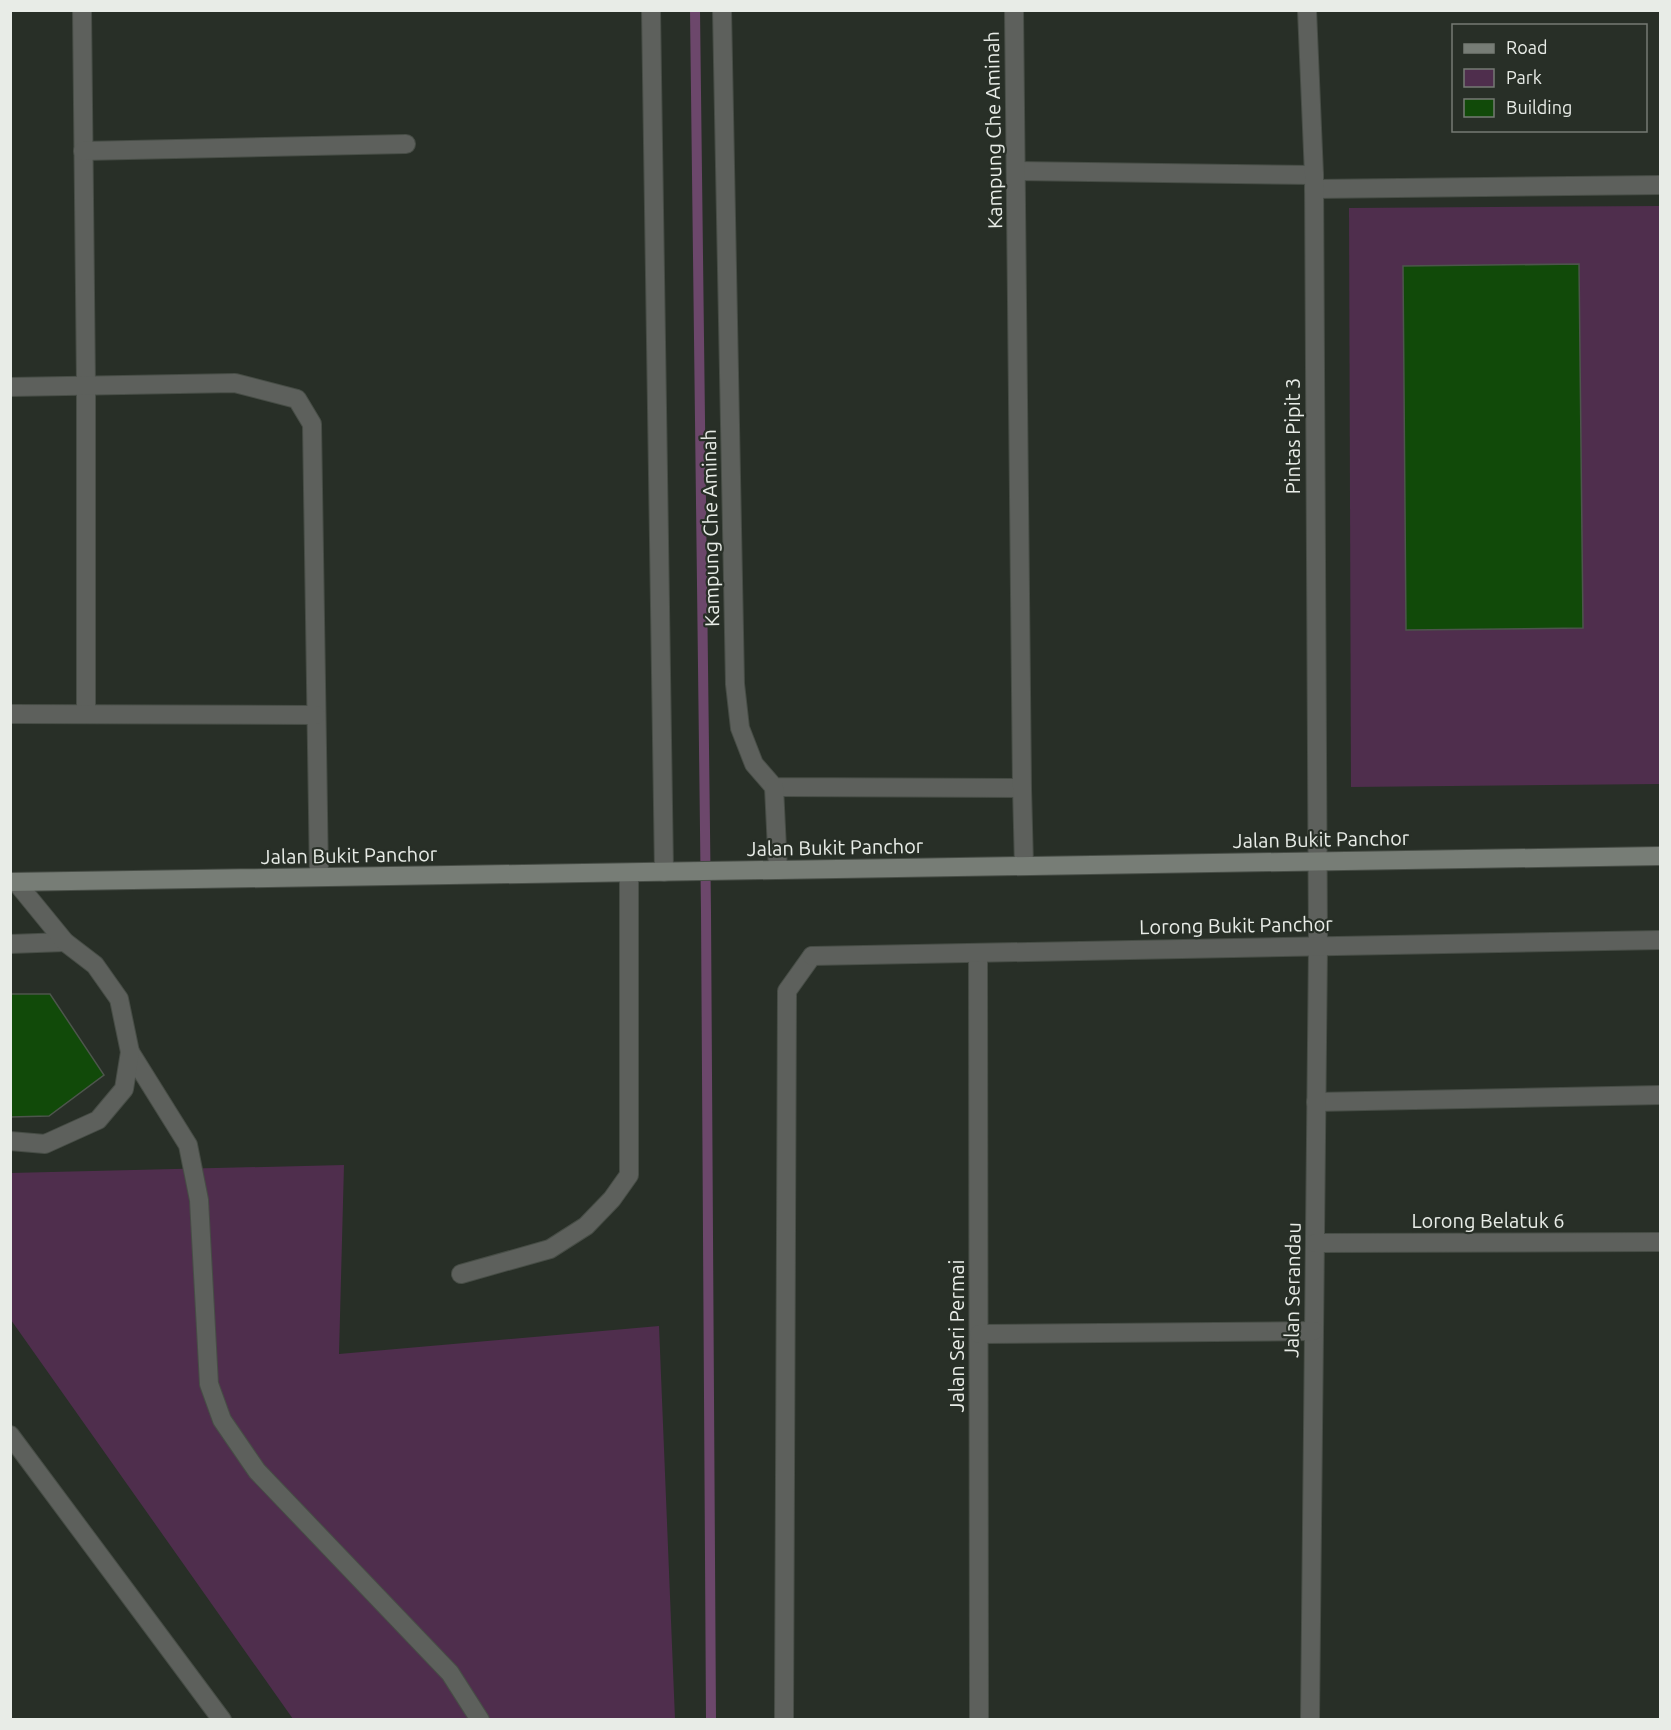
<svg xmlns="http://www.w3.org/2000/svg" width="1671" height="1730" font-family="Ubuntu,sans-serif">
<rect width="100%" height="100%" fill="#282f27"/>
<!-- green -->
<g fill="#4f2e4d">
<polygon points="1660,206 1660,784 1351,787 1349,208"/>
<polygon points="344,1165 339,1354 659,1326 675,1719 293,1719 11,1320 10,1173"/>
</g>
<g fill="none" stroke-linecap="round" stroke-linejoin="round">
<!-- stream -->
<polyline stroke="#6c476b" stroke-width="10" points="695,10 706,912 711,1720"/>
</g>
<!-- building -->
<g fill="#114a09" stroke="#4d554c" stroke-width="1.5">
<polygon points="1579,264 1583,628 1406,630 1403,266"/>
<polygon points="10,994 50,994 104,1075 49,1116 10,1117"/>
</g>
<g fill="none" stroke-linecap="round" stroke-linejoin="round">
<!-- lane casing -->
<g stroke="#474d46" stroke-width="20">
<g id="lane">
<polyline points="82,10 86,386 86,714"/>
<polyline points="651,10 664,872"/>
<polyline points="83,151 406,144"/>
<polyline points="1016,171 1314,175"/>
<polyline points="1314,189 1660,185"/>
<polyline points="10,387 235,383 297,399 312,424 319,877"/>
<polyline points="10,714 316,715"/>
<polyline points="10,944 65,942"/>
<polyline points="130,1052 188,1145 199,1200 209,1384 222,1420 257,1471 450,1673 480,1720"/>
<polyline points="1316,1102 1660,1095"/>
<polyline points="10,1141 45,1144 98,1120 124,1089 130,1052 119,999 95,965 65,942 16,882"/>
<polyline points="461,1274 550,1249 586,1226 612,1199 629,1175 629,873"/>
<polyline points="10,1435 222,1720"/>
<polyline points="784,1720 787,991 812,956"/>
</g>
</g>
<!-- street casing -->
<g stroke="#474d46" stroke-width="20">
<g id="street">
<polyline points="722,10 735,684 740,728 754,764 774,787 1022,788"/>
<polyline points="1014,10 1022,788 1024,866"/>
<polyline points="1307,10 1314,175 1318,946 1310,1720"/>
<polyline points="774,787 778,870"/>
<polyline points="978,953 979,1720"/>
<polyline points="812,956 1660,940"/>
<polyline points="1315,1243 1660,1242"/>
<polyline points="979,1334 1314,1331"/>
</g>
</g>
<!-- secondary casing -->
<g stroke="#474d46" stroke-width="20">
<polyline id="secondary" points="10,882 1660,856"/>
</g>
<!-- lane -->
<use href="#lane" stroke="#5d605c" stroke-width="18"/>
<!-- street -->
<use href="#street" stroke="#5d605c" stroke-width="18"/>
<!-- secondary -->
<use href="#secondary" stroke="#777d76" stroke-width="18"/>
</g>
<g text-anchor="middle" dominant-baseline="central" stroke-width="4.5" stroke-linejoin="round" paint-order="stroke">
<!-- street labels -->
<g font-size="20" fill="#e8ece7" stroke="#282f27">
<text transform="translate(993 130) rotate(-91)">Kampung Che Aminah</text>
<text transform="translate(1292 436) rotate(-90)">Pintas Pipit 3</text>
<text transform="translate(710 528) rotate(-91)">Kampung Che Aminah</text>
<text transform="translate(1321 839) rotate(-1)">Jalan Bukit Panchor</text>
<text transform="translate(835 847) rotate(-1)">Jalan Bukit Panchor</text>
<text transform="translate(349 855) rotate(-1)">Jalan Bukit Panchor</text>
<text transform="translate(1236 925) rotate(-1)">Lorong Bukit Panchor</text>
<text x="1488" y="1220">Lorong Belatuk 6</text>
<text transform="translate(1292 1290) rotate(-89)">Jalan Serandau</text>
<text transform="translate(956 1336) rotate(-90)">Jalan Seri Permai</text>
</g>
</g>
<!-- border -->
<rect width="1671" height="1730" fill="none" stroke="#e8ece7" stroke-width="24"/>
<!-- legend -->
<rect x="1452" y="24" width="195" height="108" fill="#282f27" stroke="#757b74" stroke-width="1.5"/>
<rect x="1464" y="44" width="30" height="9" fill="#777d76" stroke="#757b74" stroke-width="1.5"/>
<text x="1506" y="54" font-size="18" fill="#e8ece7">Road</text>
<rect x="1464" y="69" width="30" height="18" fill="#4f2e4d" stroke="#757b74" stroke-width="1.5"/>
<text x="1506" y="84" font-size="18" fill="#e8ece7">Park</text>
<rect x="1464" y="99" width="30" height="18" fill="#114a09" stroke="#757b74" stroke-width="1.5"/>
<text x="1506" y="114" font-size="18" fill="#e8ece7">Building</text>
</svg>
